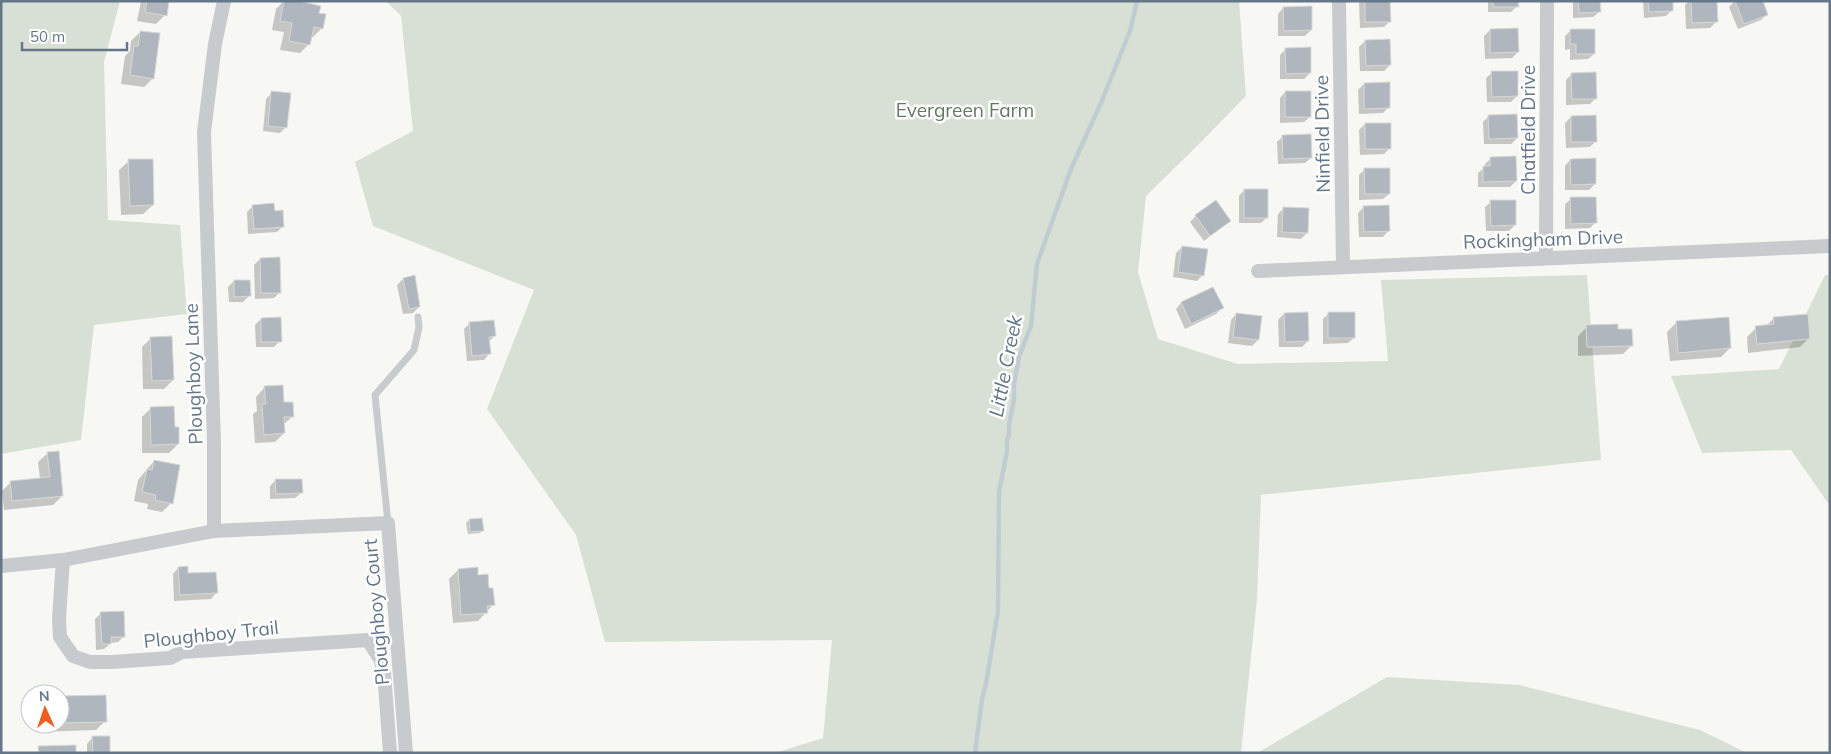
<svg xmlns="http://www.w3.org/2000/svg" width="1831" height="754" font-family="Mulish,sans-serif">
<rect width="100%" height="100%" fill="#f7f8f4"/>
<!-- green -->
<g fill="#d8e0d5">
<polygon points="1,1 120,1 104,62 108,220 180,225 187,314 94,325 81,440 1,454"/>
<polygon points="386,1 1239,1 1246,96 1198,145 1146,196 1138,272 1158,339 1238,364 1388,361 1381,280 1587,275 1601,460 1261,495 1257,599 1241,753 775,753 823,738 832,640 605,642 576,535 487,409 534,290 373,226 355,162 413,131 401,16"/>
<polygon points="1825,275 1830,275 1830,503 1828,503 1791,450 1702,453 1671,376 1779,369"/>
<polygon points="1387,677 1519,685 1700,730 1747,753 1257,753"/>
</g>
<!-- shadow -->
<g fill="#0003">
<polygon points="141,1 168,1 165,15 156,24 137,21"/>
<polygon points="284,1 292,1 318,14 322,28 313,37 310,37 309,44 300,53 280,50 284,32 272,30 276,9"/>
<polygon points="1361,1 1389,1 1390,21 1384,27 1360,28 1359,3"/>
<polygon points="1488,1 1517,1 1517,6 1511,12 1488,12"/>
<polygon points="1573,1 1599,1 1599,12 1593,17 1573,18"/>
<polygon points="1643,1 1672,1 1672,10 1666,16 1644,18"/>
<polygon points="1689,1 1716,1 1716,22 1710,28 1686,29 1685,5"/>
<polygon points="1735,1 1762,1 1767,14 1761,20 1738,29 1729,7"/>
<polygon points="1283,8 1311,30 1305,36 1278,36 1278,14"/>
<polygon points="1490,30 1518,52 1512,58 1485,59 1484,36"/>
<polygon points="1571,30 1594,54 1588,59 1570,60 1570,49 1565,50 1565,36"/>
<polygon points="140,32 153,78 144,87 121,84 125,56 130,51 131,41"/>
<polygon points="1365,41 1390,65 1384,71 1360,71 1359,47"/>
<polygon points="1286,49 1310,73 1304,79 1280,79 1280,55"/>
<polygon points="1492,73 1517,96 1511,102 1487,102 1486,78"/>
<polygon points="1572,74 1596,98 1590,104 1566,105 1566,80"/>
<polygon points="1364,84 1389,107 1383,113 1359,114 1358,90"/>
<polygon points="1285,92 1310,117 1304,122 1280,123 1280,98"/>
<polygon points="272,93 286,127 280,133 263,131 266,99"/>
<polygon points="1489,116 1517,138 1511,144 1484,144 1483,122"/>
<polygon points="1571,117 1596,141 1590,147 1566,148 1565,123"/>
<polygon points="1365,124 1390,148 1384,154 1360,155 1359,130"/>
<polygon points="1283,136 1311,158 1305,163 1278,164 1277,142"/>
<polygon points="1491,158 1516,181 1510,187 1478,187 1478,173 1485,167 1485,164"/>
<polygon points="1570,160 1595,184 1589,190 1565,190 1565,166"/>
<polygon points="129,161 153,205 143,214 121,215 119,170"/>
<polygon points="1365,169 1389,194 1383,199 1359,200 1359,175"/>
<polygon points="1244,190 1267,217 1261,223 1239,223 1239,196"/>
<polygon points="1571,199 1595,223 1590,228 1565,229 1565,204"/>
<polygon points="1491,202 1515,225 1509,231 1486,231 1485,207"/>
<polygon points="253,206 274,212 283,226 277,232 248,234 247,212"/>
<polygon points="1364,207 1388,231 1383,237 1359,237 1358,213"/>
<polygon points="1284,208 1307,233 1301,239 1277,237 1278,214"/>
<polygon points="1196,216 1229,221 1204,241 1190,222"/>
<polygon points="1182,247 1203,275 1197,281 1173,277 1176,253"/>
<polygon points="260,259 280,292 274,298 255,299 254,265"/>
<polygon points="403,279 419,307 413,313 403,314 397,285"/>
<polygon points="234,281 249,296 243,302 229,302 228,287"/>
<polygon points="1181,303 1222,308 1216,314 1185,329 1176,309"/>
<polygon points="1329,313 1354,338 1348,343 1323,344 1323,319"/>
<polygon points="1236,314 1258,340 1252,346 1228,343 1231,320"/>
<polygon points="1284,314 1308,341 1302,347 1279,347 1278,320"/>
<polygon points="1774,318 1809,338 1800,347 1748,353 1747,337 1756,328 1766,326"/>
<polygon points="261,319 280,341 274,347 256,347 255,325"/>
<polygon points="470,323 494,336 489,342 489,354 484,360 467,361 464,329"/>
<polygon points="1676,323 1730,348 1721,357 1670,361 1667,332"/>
<polygon points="1587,327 1617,331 1632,345 1623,354 1578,356 1578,336"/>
<polygon points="151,338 173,380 164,389 143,389 142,347"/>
<polygon points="265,387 283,404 293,416 283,425 284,433 275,442 255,443 253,414 257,411 256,397"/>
<polygon points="151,408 173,428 178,444 169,453 142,453 142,417"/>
<polygon points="48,453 62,496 53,505 4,510 2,491 11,482 40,479 38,462"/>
<polygon points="154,461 171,503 162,512 147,509 148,504 134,501 138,480"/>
<polygon points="276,480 301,493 295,498 270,499 270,486"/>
<polygon points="469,520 483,530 480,533 468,534 466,523"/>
<polygon points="178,568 216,593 211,599 174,601 173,574"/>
<polygon points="458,570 477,576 488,590 493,605 478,621 453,623 449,579"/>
<polygon points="101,613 124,636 118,642 111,643 104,649 96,650 95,619"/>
<polygon points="60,697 105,721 96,730 38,732 38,724 60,724"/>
<polygon points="92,738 109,753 87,753 87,744"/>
</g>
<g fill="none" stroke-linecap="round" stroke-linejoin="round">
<!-- stream -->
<polyline stroke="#c1ccd2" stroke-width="4.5" points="975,753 982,699 986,684 998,611 999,492 1007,451 1007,440 1009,435 1009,425 1014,399 1014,384 1019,357 1031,326 1037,264 1071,169 1101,103 1130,31 1137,1"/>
</g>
<!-- building -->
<g fill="#afb6bd" stroke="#d9d9d7">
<polygon points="147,1 169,1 167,16 145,12"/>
<polygon points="284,1 299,1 321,6 319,13 326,14 323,29 314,27 310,45 289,41 292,23 280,21"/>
<polygon points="1365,1 1390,1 1391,22 1365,22"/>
<polygon points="1493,1 1518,1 1519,7 1493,7"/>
<polygon points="1578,1 1600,1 1601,12 1579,13"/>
<polygon points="1648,1 1673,1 1673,11 1649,12"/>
<polygon points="1691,1 1717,1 1718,22 1692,23"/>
<polygon points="1735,1 1763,1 1768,15 1744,24"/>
<polygon points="1312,6 1312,30 1284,31 1283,7"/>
<polygon points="1518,28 1519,52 1490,53 1490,29"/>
<polygon points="1570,29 1595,29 1595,54 1576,54 1576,44 1570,44"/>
<polygon points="140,31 160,33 154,79 130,75 134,46 138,46"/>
<polygon points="1390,39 1391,65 1366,66 1365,40"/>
<polygon points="1311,47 1311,73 1286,74 1285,48"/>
<polygon points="1491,71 1518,71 1518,96 1492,97"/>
<polygon points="1596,72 1597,99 1572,99 1571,73"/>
<polygon points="1390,82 1390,108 1364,109 1364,83"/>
<polygon points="271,91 291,93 287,128 268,126"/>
<rect x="1285" y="91" width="26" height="26"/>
<polygon points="1517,114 1518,138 1489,139 1488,115"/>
<polygon points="1596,115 1597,142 1571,142 1571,116"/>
<rect x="1365" y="123" width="26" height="26"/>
<polygon points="1311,134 1312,158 1283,159 1282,135"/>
<polygon points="1516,156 1517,181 1483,182 1483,166 1490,166 1490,157"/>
<polygon points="1596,158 1596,184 1571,185 1570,159"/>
<polygon points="128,159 153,159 154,205 130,206"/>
<polygon points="1364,168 1390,168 1390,194 1365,194"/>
<rect x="1244" y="189" width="24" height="29"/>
<polygon points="1570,197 1596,197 1597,223 1571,224"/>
<polygon points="1216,200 1231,221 1210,236 1195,215"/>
<polygon points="1490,200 1516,200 1516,225 1491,226"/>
<polygon points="274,203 275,211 283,210 284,227 254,229 252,205"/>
<polygon points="1389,205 1390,231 1364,232 1363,206"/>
<polygon points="1283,207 1309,208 1308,233 1282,232"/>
<polygon points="1182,246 1208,249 1204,276 1178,272"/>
<polygon points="280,257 281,293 261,293 260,258"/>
<polygon points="415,275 420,307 409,309 403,278"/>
<polygon points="234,280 250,280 251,296 234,297"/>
<polygon points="1213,287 1224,308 1191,324 1181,302"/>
<polygon points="1308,312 1309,341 1285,342 1284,313"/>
<rect x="1328" y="312" width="27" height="26"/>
<polygon points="1236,313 1262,316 1259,340 1233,337"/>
<polygon points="1808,314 1810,339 1757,344 1755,326 1774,324 1773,317"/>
<polygon points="281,317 282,342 261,342 261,318"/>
<polygon points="1729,317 1731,348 1678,353 1676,321"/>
<polygon points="494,320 496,336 489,337 491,354 472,356 469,322"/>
<polygon points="1618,324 1618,329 1632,329 1633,346 1587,347 1586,325"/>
<polygon points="172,336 174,380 152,381 150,337"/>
<polygon points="283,385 284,402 293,402 294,417 284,417 285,433 264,435 262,404 266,404 264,386"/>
<polygon points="174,406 175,427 179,427 179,444 151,445 150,407"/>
<polygon points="59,451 63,496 12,501 10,481 50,477 47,452"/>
<polygon points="154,460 180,465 173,504 155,500 156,495 142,492 147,469 152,470"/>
<polygon points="275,479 302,479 303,493 276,494"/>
<polygon points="482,518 484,531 470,532 469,519"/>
<polygon points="188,566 188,573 216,572 218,593 180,595 178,567"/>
<polygon points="478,567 478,575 488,574 489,588 493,588 495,605 487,606 488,613 461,615 458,569"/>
<polygon points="124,611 125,637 111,637 111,644 102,644 100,612"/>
<polygon points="106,695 107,722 60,723 60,696"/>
<polygon points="92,736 110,736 110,753 93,753"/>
<polygon points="76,745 76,753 39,753 38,746"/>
</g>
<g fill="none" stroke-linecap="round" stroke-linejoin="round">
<!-- service -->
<polyline stroke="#c7cbce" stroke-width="7" points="388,523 375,395 414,350 419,327 418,317"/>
<!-- minor -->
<g stroke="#c7cbce" stroke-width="14">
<polyline points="1339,1 1343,266"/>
<polyline points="1546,258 1547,1"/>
<polyline points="1258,271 1830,246"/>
<polyline points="214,531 214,443 204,132 215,44 224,1"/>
<polyline points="63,560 59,618 60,637 73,656 90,662 112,662 170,658 182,652 368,640 380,659 384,672 390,753"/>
<polyline points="1,566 63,560 214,531 388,523 406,753"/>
</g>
</g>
<g text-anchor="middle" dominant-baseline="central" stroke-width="5" stroke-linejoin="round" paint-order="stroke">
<!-- park labels -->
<g font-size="19" fill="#637960" stroke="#fff">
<text x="965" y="110">Evergreen Farm</text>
</g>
<!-- street labels -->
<g font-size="19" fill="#647688" stroke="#fff">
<text transform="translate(1528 130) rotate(-90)">Chatfield Drive</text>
<text transform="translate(1322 134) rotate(-91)">Ninfield Drive</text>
<text transform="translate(1543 239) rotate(-2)">Rockingham Drive</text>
<text transform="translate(193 374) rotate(-92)">Ploughboy Lane</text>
<text transform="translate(376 612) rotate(-95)">Ploughboy Court</text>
<text transform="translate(211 634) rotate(-6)">Ploughboy Trail</text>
</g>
<!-- water labels -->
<g font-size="20" font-style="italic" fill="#607783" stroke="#fff">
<text transform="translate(1005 366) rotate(-79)">Little Creek</text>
</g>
</g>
<!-- border -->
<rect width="1831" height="754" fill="none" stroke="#647688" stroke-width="5"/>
<!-- north arrow -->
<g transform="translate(45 709) rotate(357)"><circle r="24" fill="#ffffff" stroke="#c1c8cf"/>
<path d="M0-4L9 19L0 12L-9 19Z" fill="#f15b1b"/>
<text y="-8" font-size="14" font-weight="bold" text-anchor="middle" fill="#647688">N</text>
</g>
<!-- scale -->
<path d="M22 42v8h105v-8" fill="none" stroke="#647688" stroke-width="2.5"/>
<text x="30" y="42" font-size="15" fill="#647688" stroke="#ffffff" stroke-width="4" paint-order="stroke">50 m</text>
</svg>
